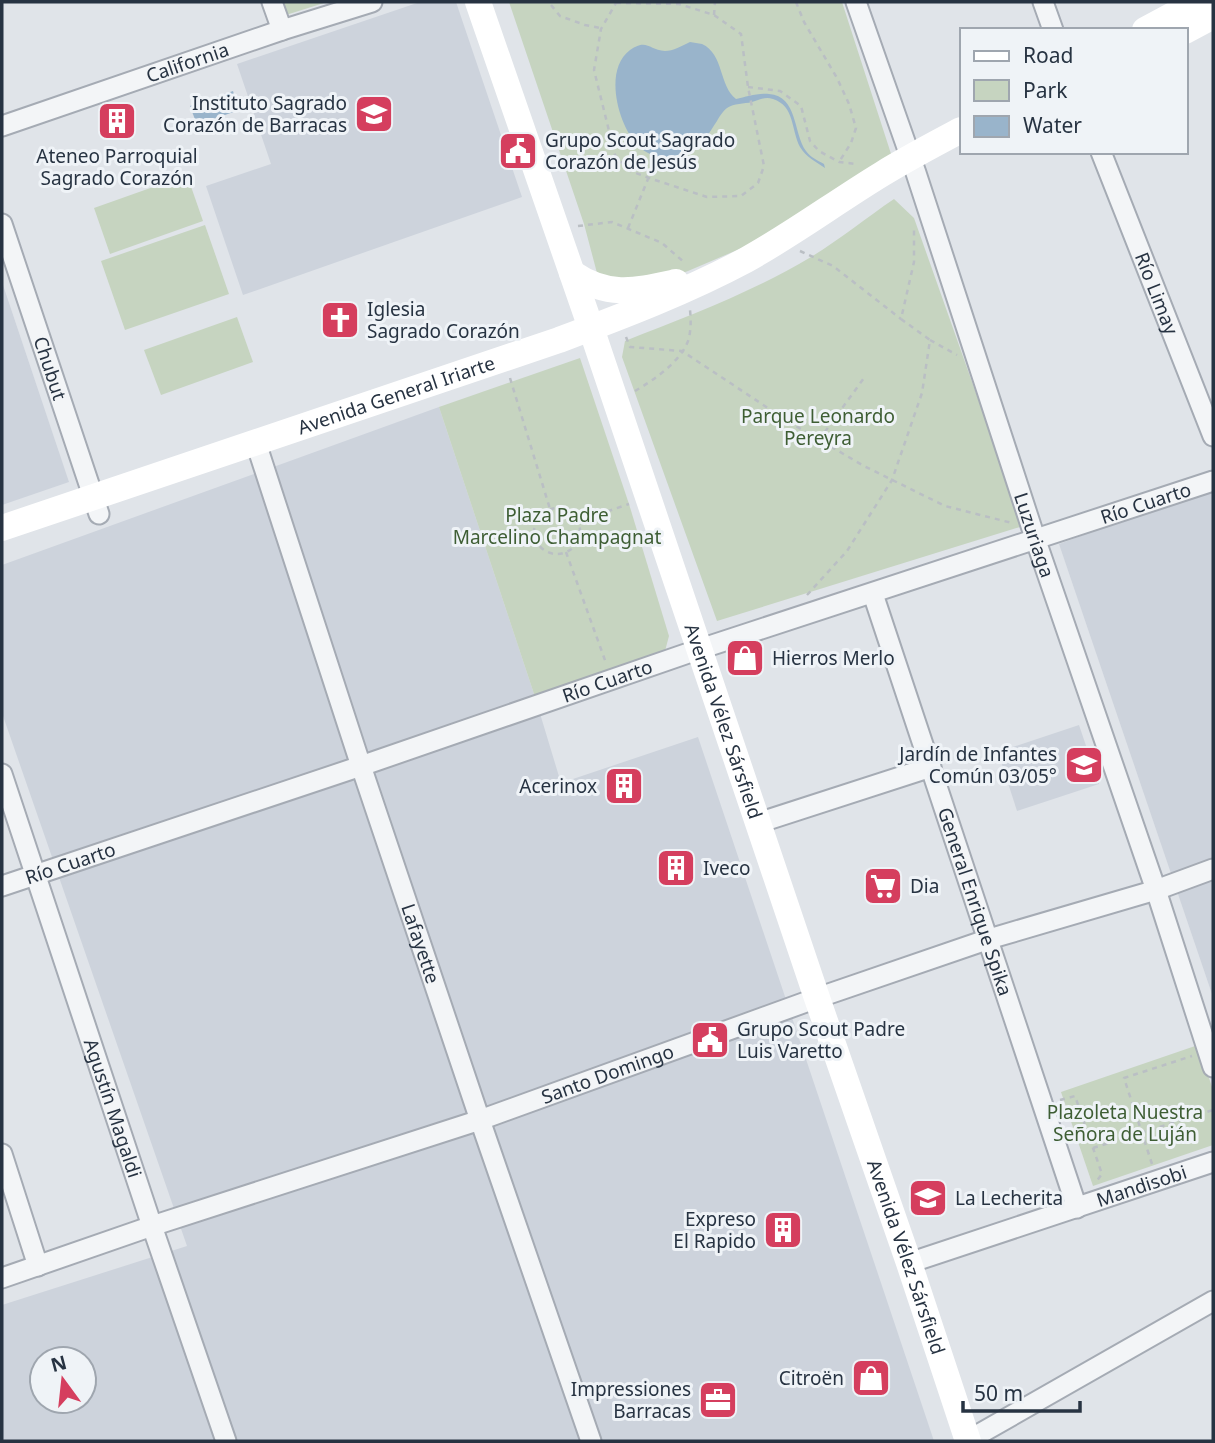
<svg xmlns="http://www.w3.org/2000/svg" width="1215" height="1443" font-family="'Noto Sans',sans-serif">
<rect width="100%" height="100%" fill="#e0e4e9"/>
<!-- built -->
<g fill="#cdd3dc" fill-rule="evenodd">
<polygon points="420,2 456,2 522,197 243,295 206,186 271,164 237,64"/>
<polygon points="2,282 69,482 2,505"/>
<path d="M439,407L535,697L561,783L698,737L934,1441H2V1305L187,1246L2,713V565ZM42,1359H84V1401H42Z"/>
<polygon points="1213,488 1213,997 1059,544"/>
<polygon points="1079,725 1099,784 1017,811 998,752"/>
</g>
<!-- green -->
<g fill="#c6d4c0">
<polygon points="282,2 327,2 286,15"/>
<polygon points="509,2 842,2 893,160 749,245 688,271 670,278 605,281 597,273 584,224"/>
<polygon points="187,175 203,221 110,254 94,208"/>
<path d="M894,199L914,218L1023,526L717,621L622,357L625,341C688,316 753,292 811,257C839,240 866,218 894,199Z"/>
<polygon points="205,225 229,294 125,330 101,261"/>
<polygon points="237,317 253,362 161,395 144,350"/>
<polygon points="580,358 629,504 669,636 665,651 535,697 439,407"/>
<polygon points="1198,1045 1213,1090 1213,1145 1093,1186 1061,1092"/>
</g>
<!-- water -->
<g fill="#99b4cb">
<path d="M690,42C694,43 698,43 702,44C724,54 719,86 736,99C746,97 757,93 769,94C798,96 793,133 806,151C810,157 817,160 824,164L825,168C816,162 806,157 800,147C791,130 795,106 773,99C765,96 759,100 752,102C744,104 734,103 727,108C723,111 719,117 717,121C706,138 700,149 678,155C673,157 668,159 663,158C655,157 645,152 639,147C618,126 603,70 630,50C647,38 649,50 665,51C673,51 682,46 690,42Z"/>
<polygon points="233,91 239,110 197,125 190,106"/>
</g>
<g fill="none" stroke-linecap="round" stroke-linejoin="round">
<!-- minor casing -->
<g stroke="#a5abb4" stroke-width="23">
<g id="minor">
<polyline points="272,2 282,30"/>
<path id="s1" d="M856,2L916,173L1035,538L1156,890L1213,1067"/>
<polyline points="1043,2 1053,30"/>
<path id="s2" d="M2,126L282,30L372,2"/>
<path id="s3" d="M1101,152L1213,436"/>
<path id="s4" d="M2,224L99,514"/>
<path id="s5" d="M256,443L361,766L480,1120L591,1441"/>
<path id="s6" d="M873,594L1077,1208"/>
<path id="s7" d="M2,774L152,1226L226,1441"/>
<polyline points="758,823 931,767"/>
<path id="s8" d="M2,886L361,766L700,649L1213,481"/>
<polyline points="2,1154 38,1266"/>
<path id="s9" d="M909,1263L1213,1162"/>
<path id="s10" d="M2,1278L152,1226L480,1120L817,998L989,939L1156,890L1213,869"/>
<polyline points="967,1441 1213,1301"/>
</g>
</g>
<!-- path -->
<g stroke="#babfc4" stroke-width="2.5" stroke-dasharray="5 5" stroke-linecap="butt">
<polyline points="796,2 804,22 837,78 849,104 856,128 851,143 839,162"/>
<polygon points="616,3 679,4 714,15 741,34 748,87 764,166 758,183 741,196 707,197 649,178 628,170 615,155 594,70 601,29"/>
<polyline points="551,5 560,16 585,25 600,28"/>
<polyline points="714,15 715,2"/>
<polyline points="748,87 780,91 801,106 810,141 819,151 839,162 856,164"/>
<polyline points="578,226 612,222 662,243 685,263"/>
<polyline points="628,228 648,179"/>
<polyline points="800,251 833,266 901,319"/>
<polyline points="626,337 630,347 682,351 789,422 864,466 945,506 1012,523"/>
<polyline points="930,340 957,355"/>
<polyline points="510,378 550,509"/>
<path d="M635,391C654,380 683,360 689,338C691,328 691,320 690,310"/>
<polyline points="819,440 864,378"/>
<circle cx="557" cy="531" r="23"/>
<polyline points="579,521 629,504"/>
<polyline points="566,552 606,663"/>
<polyline points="807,595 847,551 892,480 922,393 930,340 901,319 914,262 914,226"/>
<polyline points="1060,1100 1075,1096 1102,1174 1096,1182"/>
<polyline points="1093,1148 1213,1110"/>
<polyline points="1152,1164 1124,1078 1192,1056"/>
</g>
<!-- minor -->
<use href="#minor" stroke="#f3f5f7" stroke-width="19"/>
<!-- secondary -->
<g stroke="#fff" stroke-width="26">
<path id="s11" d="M478,2L591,328L817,998L909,1263L968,1441"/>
<polyline points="1145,30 1197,2"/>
<polyline points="1185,31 1213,16"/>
<path d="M572,273C608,298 635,291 676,282"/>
<path id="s12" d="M2,528L559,340C623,316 686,292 746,260C793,234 836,202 882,174C908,158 935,144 961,130"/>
</g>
</g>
<!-- icons -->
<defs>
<g id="school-square" transform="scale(2.0125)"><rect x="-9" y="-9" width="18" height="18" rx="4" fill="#d53e5e" stroke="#eff3f7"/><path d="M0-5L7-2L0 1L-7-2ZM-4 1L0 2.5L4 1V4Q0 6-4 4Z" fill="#fff"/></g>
<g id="building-square" transform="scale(2.0125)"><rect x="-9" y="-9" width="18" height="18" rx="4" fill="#d53e5e" stroke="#eff3f7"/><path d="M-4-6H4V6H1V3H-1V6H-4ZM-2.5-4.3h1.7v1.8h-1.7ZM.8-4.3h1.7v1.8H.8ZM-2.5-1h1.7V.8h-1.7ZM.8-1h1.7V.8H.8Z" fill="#fff"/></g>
<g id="civic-square" transform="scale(2.0125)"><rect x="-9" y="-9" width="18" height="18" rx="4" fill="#d53e5e" stroke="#eff3f7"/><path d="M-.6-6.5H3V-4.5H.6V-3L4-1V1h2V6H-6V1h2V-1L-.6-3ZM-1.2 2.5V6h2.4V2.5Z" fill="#fff"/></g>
<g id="church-square" transform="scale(2.0125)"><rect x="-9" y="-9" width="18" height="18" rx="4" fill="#d53e5e" stroke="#eff3f7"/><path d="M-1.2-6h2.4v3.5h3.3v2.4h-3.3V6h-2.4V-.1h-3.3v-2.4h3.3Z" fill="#fff"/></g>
<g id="shop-square" transform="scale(2.0125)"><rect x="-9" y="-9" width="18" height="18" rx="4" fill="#d53e5e" stroke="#eff3f7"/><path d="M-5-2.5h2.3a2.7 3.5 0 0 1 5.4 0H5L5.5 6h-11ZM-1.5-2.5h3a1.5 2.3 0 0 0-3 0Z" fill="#fff"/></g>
<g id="supermarket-square" transform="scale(2.0125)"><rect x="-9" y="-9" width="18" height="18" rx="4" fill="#d53e5e" stroke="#eff3f7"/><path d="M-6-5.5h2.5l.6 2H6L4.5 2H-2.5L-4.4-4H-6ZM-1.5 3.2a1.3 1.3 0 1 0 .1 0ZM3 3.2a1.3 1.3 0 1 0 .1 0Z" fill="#fff"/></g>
<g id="office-square" transform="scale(2.0125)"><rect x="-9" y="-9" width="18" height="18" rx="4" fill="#d53e5e" stroke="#eff3f7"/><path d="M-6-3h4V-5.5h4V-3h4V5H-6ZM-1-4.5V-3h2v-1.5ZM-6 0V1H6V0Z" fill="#fff"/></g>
</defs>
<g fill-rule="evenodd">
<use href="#school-square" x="374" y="114"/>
<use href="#building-square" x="117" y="121"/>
<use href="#civic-square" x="518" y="151"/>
<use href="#church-square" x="340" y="320"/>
<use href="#shop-square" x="745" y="658"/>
<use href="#school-square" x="1084" y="765"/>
<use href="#building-square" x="624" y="786"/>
<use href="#building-square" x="676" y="868"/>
<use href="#supermarket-square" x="883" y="886"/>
<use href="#civic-square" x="710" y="1040"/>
<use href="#school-square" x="928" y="1198"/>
<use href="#building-square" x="783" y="1230"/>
<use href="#shop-square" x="871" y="1378"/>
<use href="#office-square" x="718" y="1400"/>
</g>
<g text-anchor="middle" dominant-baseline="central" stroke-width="6" stroke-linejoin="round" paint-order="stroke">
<!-- street labels -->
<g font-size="19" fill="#273342" stroke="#eff3f7">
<text stroke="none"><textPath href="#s2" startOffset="196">California</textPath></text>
<text stroke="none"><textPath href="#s3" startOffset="152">Río Limay</textPath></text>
<text stroke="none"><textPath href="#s4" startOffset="152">Chubut</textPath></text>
<text stroke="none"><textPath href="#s12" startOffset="416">Avenida General Iriarte</textPath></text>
<text stroke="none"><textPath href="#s8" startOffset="1206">Río Cuarto</textPath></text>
<text stroke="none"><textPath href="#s1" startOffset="562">Luzuriaga</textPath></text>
<text stroke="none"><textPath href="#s8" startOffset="639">Río Cuarto</textPath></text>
<text stroke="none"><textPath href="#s11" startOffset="760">Avenida Vélez Sársfield</textPath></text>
<text stroke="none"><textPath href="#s8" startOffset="72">Río Cuarto</textPath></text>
<text stroke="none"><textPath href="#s6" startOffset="324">General Enrique Spika</textPath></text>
<text stroke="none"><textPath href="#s5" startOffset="527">Lafayette</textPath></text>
<text stroke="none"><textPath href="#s10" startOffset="639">Santo Domingo</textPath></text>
<text stroke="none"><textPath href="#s7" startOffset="352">Agustín Magaldi</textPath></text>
<text stroke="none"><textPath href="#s9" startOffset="245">Mandisobi</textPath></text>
<text stroke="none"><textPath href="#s11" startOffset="1326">Avenida Vélez Sársfield</textPath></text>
</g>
<!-- poi labels -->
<g font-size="19" fill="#273342" stroke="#eff3f7" text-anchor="start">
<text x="347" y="103" text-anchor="end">Instituto Sagrado<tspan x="347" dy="22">Corazón de Barracas</tspan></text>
<text x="545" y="140">Grupo Scout Sagrado<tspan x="545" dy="22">Corazón de Jesús</tspan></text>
<text x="117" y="156" text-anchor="middle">Ateneo Parroquial<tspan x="117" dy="22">Sagrado Corazón</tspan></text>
<text x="367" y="309">Iglesia<tspan x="367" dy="22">Sagrado Corazón</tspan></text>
<text x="772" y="658">Hierros Merlo</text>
<text x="1057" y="754" text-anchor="end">Jardín de Infantes<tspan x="1057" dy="22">Común 03/05°</tspan></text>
<text x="597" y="786" text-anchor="end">Acerinox</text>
<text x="703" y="868">Iveco</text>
<text x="910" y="886">Dia</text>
<text x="737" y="1029">Grupo Scout Padre<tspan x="737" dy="22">Luis Varetto</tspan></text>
<text x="955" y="1198">La Lecherita</text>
<text x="756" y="1219" text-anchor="end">Expreso<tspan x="756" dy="22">El Rapido</tspan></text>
<text x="844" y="1378" text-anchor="end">Citroën</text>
<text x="691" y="1389" text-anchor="end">Impressiones<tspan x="691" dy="22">Barracas</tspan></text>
</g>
<!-- park labels -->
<g font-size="19" fill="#3e5e34" stroke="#eff3f7">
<text x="818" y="416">Parque Leonardo<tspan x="818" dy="22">Pereyra</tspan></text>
<text x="557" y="515">Plaza Padre<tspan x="557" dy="22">Marcelino Champagnat</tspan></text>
<text x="1125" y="1112">Plazoleta Nuestra<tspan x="1125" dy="22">Señora de Luján</tspan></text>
</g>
</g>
<!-- border -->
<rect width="1215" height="1443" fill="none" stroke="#273342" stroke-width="7"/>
<!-- legend -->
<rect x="960" y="28" width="228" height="126" fill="#eff3f7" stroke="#9fa6af" stroke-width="2"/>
<rect x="974" y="51" width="35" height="10" fill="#ffffff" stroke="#9fa6af" stroke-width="2"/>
<text x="1023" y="63" font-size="21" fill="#273342">Road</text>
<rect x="974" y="80" width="35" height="21" fill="#c6d4c0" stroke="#9fa6af" stroke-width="2"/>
<text x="1023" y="98" font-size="21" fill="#273342">Park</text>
<rect x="974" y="116" width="35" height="21" fill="#99b4cb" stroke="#9fa6af" stroke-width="2"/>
<text x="1023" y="133" font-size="21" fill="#273342">Water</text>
<!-- north arrow -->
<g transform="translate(63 1380) rotate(345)"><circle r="33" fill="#eff3f7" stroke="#9fa6af" stroke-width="2"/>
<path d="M0-5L12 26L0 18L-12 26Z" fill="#d53e5e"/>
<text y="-10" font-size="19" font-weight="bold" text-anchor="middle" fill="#273342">N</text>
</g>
<!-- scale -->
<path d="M963 1401v10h117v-10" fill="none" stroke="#273342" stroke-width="3.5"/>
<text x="974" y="1401" font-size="21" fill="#273342" stroke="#eff3f7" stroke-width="5" paint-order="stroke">50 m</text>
</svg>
